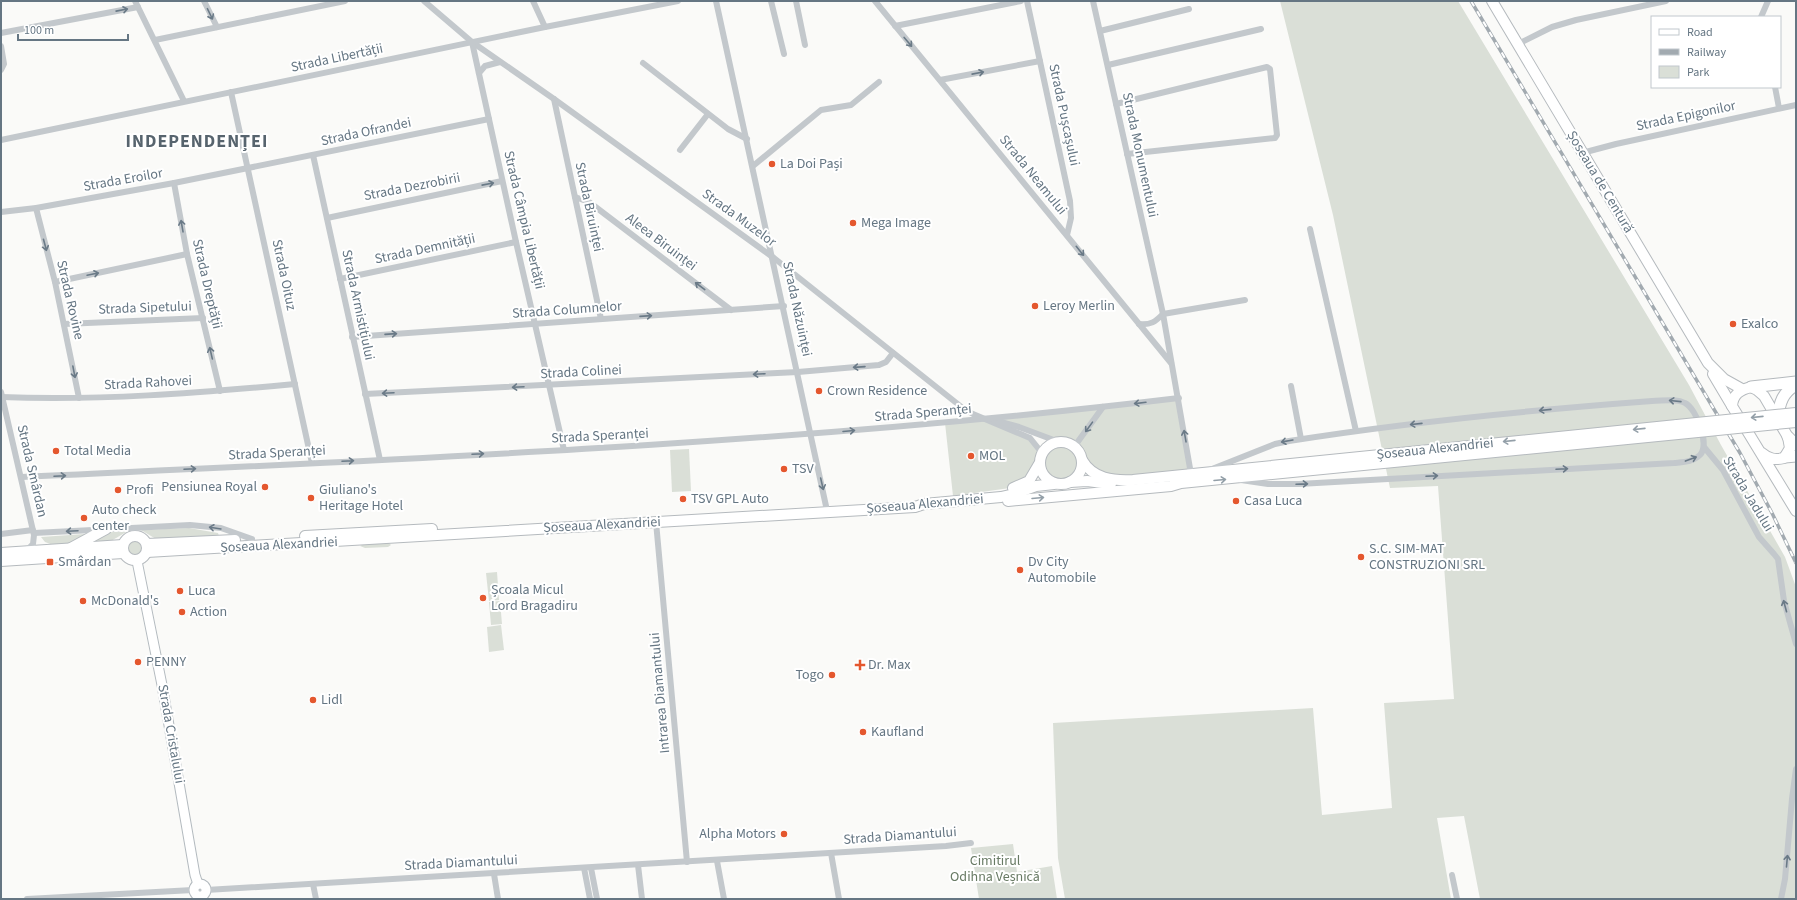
<svg xmlns="http://www.w3.org/2000/svg" width="1797" height="900" font-family="'Source Sans 3',sans-serif">
<rect width="100%" height="100%" fill="#fafaf8"/>
<!-- green -->
<g fill="#dadfd7" fill-rule="evenodd">
<polygon points="1280,1 1458,1 1689,385 1721,445 1785,557 1796,587 1796,899 1480,899 1464,816 1437,818 1451,899 1065,899 1058,858 1053,723 1313,708 1322,815 1392,808 1384,703 1454,699 1438,486 1390,488 1333,215"/>
<path d="M1179,398L1191,474L1133,480L1082,467C1075,489 1052,490 1041,471L1010,488L953,496L945,423ZM1006,423L1058,443L1046,448L1042,453L1024,434Z"/>
<polygon points="689,449 691,491 672,492 670,450"/>
<polygon points="189,528 218,533 219,536 156,539 141,530"/>
<polygon points="128,531 111,541 53,545 45,542 41,537"/>
<circle cx="135" cy="548" r="9"/>
<polygon points="388,542 391,545 388,547 365,548 360,546 364,544"/>
<polygon points="497,572 499,600 489,601 486,573"/>
<polygon points="500,601 502,624 491,625 489,602"/>
<polygon points="501,625 504,650 489,652 487,627"/>
<polygon points="1013,844 1017,872 1052,866 1057,899 979,899 971,848"/>
</g>
<g fill="none" stroke-linecap="round" stroke-linejoin="round">
<!-- secondary casing -->
<g stroke="#b3babf" stroke-width="11">
<g id="secondary">
<polyline points="137,561 162,685 195,875 198,884"/>
<circle cx="200" cy="890" r="6"/>
</g>
</g>
<!-- primary casing -->
<g stroke="#b5babe" stroke-width="12">
<g id="primary">
<polyline points="1492,1 1708,363 1724,379 1742,389"/>
<polyline points="1713,374 1732,406"/>
<circle cx="1061" cy="463" r="21"/>
<path d="M1762,453C1769,459 1775,460 1784,458L1790,448L1788,437L1764,396L1757,390L1751,387C1740,390 1733,394 1732,406L1796,511"/>
<path d="M1082,460C1093,479 1113,481 1133,480L1677,425"/>
<polyline points="1070,482 1087,481 1111,484"/>
<polyline points="1013,488 1029,481 1039,464"/>
<polyline points="1008,501 1171,486 1181,483 1678,434"/>
<circle cx="135" cy="548" r="12"/>
<polyline points="305,536 432,529"/>
<polyline points="147,544 235,540"/>
<polyline points="71,548 106,529"/>
<polyline points="147,552 915,507 924,504 1001,497 1014,494 1036,486 1054,484"/>
<polyline points="1,553 123,545"/>
<polyline points="1,561 123,553"/>
</g>
</g>
<!-- highway casing -->
<g stroke="#b4b9bd" stroke-width="13">
<g id="highway">
<polyline points="1751,387 1796,382"/>
<path d="M1778,418C1779,403 1783,392 1796,385"/>
<polyline points="1788,437 1796,445"/>
<polyline points="1785,457 1796,456"/>
</g>
</g>
<!-- street -->
<g stroke="#c3c8cc" stroke-width="6">
<polyline points="135,1 184,101"/>
<polyline points="204,1 217,27"/>
<polyline points="424,1 472,42 554,99 774,258 964,409 973,414 1030,438 1042,453"/>
<polyline points="533,1 545,27"/>
<polyline points="716,1 826,506"/>
<polyline points="771,1 784,54"/>
<polyline points="796,1 805,45"/>
<polyline points="875,1 1171,363"/>
<polyline points="1027,1 1070,201 1071,218 1067,235"/>
<polyline points="1093,1 1163,314 1191,474"/>
<polyline points="1761,17 1768,1"/>
<polyline points="895,26 1021,1"/>
<polyline points="1100,31 1189,9"/>
<polyline points="1,33 138,7"/>
<polyline points="155,40 345,1"/>
<polyline points="472,42 516,242 564,450"/>
<polyline points="1518,44 1552,27 1576,20 1666,1"/>
<polyline points="1,46 4,64 1,70"/>
<polyline points="643,63 728,129 747,139"/>
<polyline points="1108,65 1261,29"/>
<polyline points="479,73 485,66 500,62"/>
<polyline points="940,80 1040,61"/>
<polyline points="1775,87 1779,108"/>
<polyline points="231,92 312,463"/>
<polyline points="554,99 601,319"/>
<polyline points="1116,104 1267,67 1270,69 1277,135 1275,138 1127,154"/>
<polyline points="1,140 545,27 678,1"/>
<polyline points="680,150 708,114"/>
<polyline points="1582,153 1616,144 1796,105"/>
<polyline points="313,155 380,460"/>
<polyline points="753,166 821,110 851,105 879,82"/>
<polyline points="174,183 187,254 220,391"/>
<polyline points="575,197 589,202 731,310"/>
<polyline points="36,208 55,282 79,398"/>
<polyline points="1,212 36,208 174,183 489,119"/>
<polyline points="327,218 502,181"/>
<polyline points="1310,229 1356,431"/>
<polyline points="340,279 516,242"/>
<polyline points="55,282 187,254"/>
<polyline points="64,324 203,318"/>
<path d="M1139,324C1151,325 1155,322 1163,314L1245,300"/>
<polyline points="352,337 784,306"/>
<polyline points="1291,386 1301,439"/>
<polyline points="1,392 34,535 33,544 26,551"/>
<polyline points="365,394 798,372 879,365 886,362 893,353"/>
<path d="M1,397C99,401 197,393 295,384"/>
<polyline points="997,421 1019,427 1059,442"/>
<polyline points="1074,447 1103,407"/>
<polyline points="1704,447 1723,470 1759,537 1774,554 1778,559 1784,601 1796,644"/>
<path d="M1212,469L1275,444L1289,441C1409,422 1531,410 1652,401C1663,401 1676,398 1685,403C1697,409 1710,445 1700,455C1693,462 1683,462 1674,463L1299,484H1268L1241,480"/>
<path d="M22,477C408,459 794,444 1179,398"/>
<polyline points="656,522 687,862"/>
<polyline points="34,533 190,525 221,528 252,539"/>
<polyline points="1,534 33,530"/>
<polyline points="831,853 839,899"/>
<polyline points="717,861 724,899"/>
<polyline points="638,865 642,899"/>
<polyline points="584,868 590,899"/>
<polyline points="591,868 597,899"/>
<polyline points="494,874 498,899"/>
<polyline points="1452,875 1457,899"/>
<polyline points="313,884 316,899"/>
<polyline points="206,890 946,846 971,843"/>
<polyline points="27,899 193,890"/>
<polyline points="1781,899 1785,879 1792,799 1796,769"/>
</g>
<!-- secondary -->
<use href="#secondary" stroke="#fff" stroke-width="9"/>
<!-- primary -->
<use href="#primary" stroke="#fff" stroke-width="10"/>
<!-- highway -->
<use href="#highway" stroke="#fff" stroke-width="11"/>
<!-- rail casing -->
<g stroke="#a2aab0" stroke-width="3.5">
<polyline id="rail" points="1471,1 1740,453 1772,513 1796,563"/>
</g>
<!-- rail -->
<use href="#rail" stroke="#fff" stroke-width="2" stroke-dasharray="6" stroke-linecap="butt"/>
<!-- primary-bridge casing -->
<g stroke="#b5babe" stroke-width="12" stroke-linecap="butt">
<g id="primary-bridge">
<polyline points="1677,425 1796,413"/>
<polyline points="1678,434 1796,422"/>
</g>
</g>
<!-- primary-bridge -->
<use href="#primary-bridge" stroke="#fff" stroke-width="10"/>
</g>
<!-- one-way arrows -->
<defs><path id="oneway-shaft" d="M-6 0H5M1.5-3L5.5 0L1.5 3" fill="none" stroke-width="1.6" stroke-linecap="round" stroke-linejoin="round"/></defs>
<g stroke="#6a7a87">
<use href="#oneway-shaft" transform="translate(122 10) rotate(-11)"/>
<use href="#oneway-shaft" transform="translate(210 14) rotate(64)"/>
<use href="#oneway-shaft" transform="translate(908 42) rotate(50)"/>
<use href="#oneway-shaft" transform="translate(978 73) rotate(-11)"/>
<use href="#oneway-shaft" transform="translate(488 184) rotate(-11)"/>
<use href="#oneway-shaft" transform="translate(182 226) rotate(-100)"/>
<use href="#oneway-shaft" transform="translate(45 245) rotate(75)"/>
<use href="#oneway-shaft" transform="translate(1080 251) rotate(51)"/>
<use href="#oneway-shaft" transform="translate(93 274) rotate(-12)"/>
<use href="#oneway-shaft" transform="translate(700 286) rotate(-143)"/>
<use href="#oneway-shaft" transform="translate(646 316) rotate(-4)"/>
<use href="#oneway-shaft" transform="translate(391 334) rotate(-4)"/>
<use href="#oneway-shaft" transform="translate(211 353) rotate(-103)"/>
<use href="#oneway-shaft" transform="translate(859 367) rotate(176)"/>
<use href="#oneway-shaft" transform="translate(74 372) rotate(79)"/>
<use href="#oneway-shaft" transform="translate(759 374) rotate(177)"/>
<use href="#oneway-shaft" transform="translate(518 387) rotate(177)"/>
<use href="#oneway-shaft" transform="translate(388 393) rotate(177)"/>
<use href="#oneway-shaft" transform="translate(1675 401) rotate(-174)"/>
<use href="#oneway-shaft" transform="translate(1140 403) rotate(173)"/>
<use href="#oneway-shaft" transform="translate(1545 410) rotate(174)"/>
<use href="#oneway-shaft" transform="translate(1416 424) rotate(174)"/>
<use href="#oneway-shaft" transform="translate(1089 427) rotate(126)"/>
<use href="#oneway-shaft" transform="translate(849 431) rotate(-5)"/>
<use href="#oneway-shaft" transform="translate(1185 436) rotate(-100)"/>
<use href="#oneway-shaft" transform="translate(1287 441) rotate(170)"/>
<use href="#oneway-shaft" transform="translate(478 454) rotate(-3)"/>
<use href="#oneway-shaft" transform="translate(1691 459) rotate(-20)"/>
<use href="#oneway-shaft" transform="translate(348 461) rotate(-3)"/>
<use href="#oneway-shaft" transform="translate(190 469) rotate(-3)"/>
<use href="#oneway-shaft" transform="translate(1562 469) rotate(-3)"/>
<use href="#oneway-shaft" transform="translate(60 476) rotate(-3)"/>
<use href="#oneway-shaft" transform="translate(1432 476) rotate(-3)"/>
<use href="#oneway-shaft" transform="translate(822 484) rotate(77)"/>
<use href="#oneway-shaft" transform="translate(1302 484) rotate(-2)"/>
<use href="#oneway-shaft" transform="translate(215 528) rotate(-171)"/>
<use href="#oneway-shaft" transform="translate(72 531) rotate(177)"/>
<use href="#oneway-shaft" transform="translate(1785 606) rotate(-105)"/>
<use href="#oneway-shaft" transform="translate(1787 861) rotate(-85)"/>
</g>
<g stroke="#939fa8">
<use href="#oneway-shaft" transform="translate(1757 417) rotate(174)"/>
<use href="#oneway-shaft" transform="translate(1639 429) rotate(174)"/>
<use href="#oneway-shaft" transform="translate(1509 441) rotate(174)"/>
<use href="#oneway-shaft" transform="translate(1220 480) rotate(-5)"/>
<use href="#oneway-shaft" transform="translate(1038 498) rotate(-5)"/>
</g>
<!-- markers -->
<g fill="#e4572e" stroke="#fff" stroke-width="1.5">
<circle cx="772" cy="164" r="4"/>
<circle cx="853" cy="223" r="4"/>
<circle cx="1035" cy="306" r="4"/>
<circle cx="1733" cy="324" r="4"/>
<circle cx="819" cy="391" r="4"/>
<circle cx="56" cy="451" r="4"/>
<circle cx="971" cy="456" r="4"/>
<circle cx="784" cy="469" r="4"/>
<circle cx="265" cy="487" r="4"/>
<circle cx="118" cy="490" r="4"/>
<circle cx="311" cy="498" r="4"/>
<circle cx="683" cy="499" r="4"/>
<circle cx="1236" cy="501" r="4"/>
<circle cx="84" cy="518" r="4"/>
<circle cx="1361" cy="557" r="4"/>
<rect x="46" y="558" width="8" height="8" rx="2"/>
<circle cx="1020" cy="570" r="4"/>
<circle cx="180" cy="591" r="4"/>
<circle cx="483" cy="598" r="4"/>
<circle cx="83" cy="601" r="4"/>
<circle cx="182" cy="612" r="4"/>
<circle cx="138" cy="662" r="4"/>
<path d="M858 659h4v4h4v4h-4v4h-4v-4h-4v-4h4z"/>
<circle cx="832" cy="675" r="4"/>
<circle cx="313" cy="700" r="4"/>
<circle cx="863" cy="732" r="4"/>
<circle cx="784" cy="834" r="4"/>
</g>
<g text-anchor="middle" dominant-baseline="central" stroke-width="4" stroke-linejoin="round" paint-order="stroke">
<!-- street labels -->
<g font-size="14" fill="#657683" stroke="#fff">
<text transform="translate(337 58) rotate(-12)">Strada Libertății</text>
<text transform="translate(1064 115) rotate(78)">Strada Pușcașului</text>
<text transform="translate(1686 116) rotate(-12)">Strada Epigonilor</text>
<text transform="translate(366 132) rotate(-12)">Strada Ofrandei</text>
<text transform="translate(1140 155) rotate(78)">Strada Monumentului</text>
<text transform="translate(1033 175) rotate(51)">Strada Neamului</text>
<text transform="translate(123 180) rotate(-10)">Strada Eroilor</text>
<text transform="translate(1600 182) rotate(59)">Șoseaua de Centură</text>
<text transform="translate(412 187) rotate(-11)">Strada Dezrobirii</text>
<text transform="translate(589 207) rotate(78)">Strada Biruinței</text>
<text transform="translate(739 218) rotate(36)">Strada Muzelor</text>
<text transform="translate(524 220) rotate(77)">Strada Câmpia Libertății</text>
<text transform="translate(661 242) rotate(37)">Aleea Biruinței</text>
<text transform="translate(425 249) rotate(-12)">Strada Demnității</text>
<text transform="translate(284 275) rotate(78)">Strada Oituz</text>
<text transform="translate(207 284) rotate(77)">Strada Dreptății</text>
<text transform="translate(70 300) rotate(77)">Strada Rovine</text>
<text transform="translate(358 305) rotate(78)">Strada Armistițiului</text>
<text transform="translate(145 308) rotate(-2)">Strada Sipetului</text>
<text transform="translate(797 309) rotate(78)">Strada Năzuinței</text>
<text transform="translate(567 310) rotate(-4)">Strada Columnelor</text>
<text transform="translate(581 372) rotate(-3)">Strada Colinei</text>
<text transform="translate(148 383) rotate(-3)">Strada Rahovei</text>
<text transform="translate(923 413) rotate(-5)">Strada Speranței</text>
<text transform="translate(600 436) rotate(-3)">Strada Speranței</text>
<text transform="translate(1435 449) rotate(-6)">Șoseaua Alexandriei</text>
<text transform="translate(277 453) rotate(-3)">Strada Speranței</text>
<text transform="translate(32 471) rotate(77)">Strada Smârdan</text>
<text transform="translate(1748 494) rotate(59)">Strada Jadului</text>
<text transform="translate(925 504) rotate(-5)">Șoseaua Alexandriei</text>
<text transform="translate(602 525) rotate(-3)">Șoseaua Alexandriei</text>
<text transform="translate(279 545) rotate(-3)">Șoseaua Alexandriei</text>
<text transform="translate(660 693) rotate(-95)">Intrarea Diamantului</text>
<text transform="translate(171 734) rotate(80)">Strada Cristalului</text>
<text transform="translate(900 836) rotate(-4)">Strada Diamantului</text>
<text transform="translate(461 863) rotate(-3)">Strada Diamantului</text>
</g>
<!-- poi labels -->
<g font-size="14" fill="#657683" stroke="#fff" text-anchor="start">
<text x="780" y="164">La Doi Pași</text>
<text x="861" y="223">Mega Image</text>
<text x="1043" y="306">Leroy Merlin</text>
<text x="1741" y="324">Exalco</text>
<text x="827" y="391">Crown Residence</text>
<text x="64" y="451">Total Media</text>
<text x="979" y="456">MOL</text>
<text x="792" y="469">TSV</text>
<text x="257" y="487" text-anchor="end">Pensiunea Royal</text>
<text x="126" y="490">Profi</text>
<text x="319" y="490">Giuliano's<tspan x="319" dy="16">Heritage Hotel</tspan></text>
<text x="691" y="499">TSV GPL Auto</text>
<text x="1244" y="501">Casa Luca</text>
<text x="92" y="510">Auto check<tspan x="92" dy="16">center</tspan></text>
<text x="1369" y="549">S.C. SIM-MAT<tspan x="1369" dy="16">CONSTRUZIONI SRL</tspan></text>
<text x="58" y="562">Smârdan</text>
<text x="1028" y="562">Dv City<tspan x="1028" dy="16">Automobile</tspan></text>
<text x="491" y="590">Școala Micul<tspan x="491" dy="16">Lord Bragadiru</tspan></text>
<text x="188" y="591">Luca</text>
<text x="91" y="601">McDonald's</text>
<text x="190" y="612">Action</text>
<text x="146" y="662">PENNY</text>
<text x="868" y="665">Dr. Max</text>
<text x="824" y="675" text-anchor="end">Togo</text>
<text x="321" y="700">Lidl</text>
<text x="871" y="732">Kaufland</text>
<text x="776" y="834" text-anchor="end">Alpha Motors</text>
</g>
<!-- park labels -->
<g font-size="14" fill="#687a64" stroke="#fff">
<text x="995" y="861">Cimitirul<tspan x="995" dy="16">Odihna Veșnică</tspan></text>
</g>
<!-- district labels -->
<g font-size="18" font-weight="bold" letter-spacing="1" fill="#57646e" stroke="#fff">
<text x="197" y="141">INDEPENDENȚEI</text>
</g>
</g>
<!-- border -->
<rect width="1797" height="900" fill="none" stroke="#657683" stroke-width="4"/>
<!-- legend -->
<rect x="1651" y="16" width="130" height="72" fill="#ffffff" stroke="#c1c8cd"/>
<rect x="1659" y="29" width="20" height="6" fill="#ffffff" stroke="#c1c8cd"/>
<text x="1687" y="36" font-size="12" fill="#657683">Road</text>
<rect x="1659" y="49" width="20" height="6" fill="#a2aab0" stroke="#c1c8cd"/>
<text x="1687" y="56" font-size="12" fill="#657683">Railway</text>
<rect x="1659" y="66" width="20" height="12" fill="#dadfd7" stroke="#c1c8cd"/>
<text x="1687" y="76" font-size="12" fill="#657683">Park</text>
<!-- scale -->
<path d="M18 34v6h110v-6" fill="none" stroke="#657683" stroke-width="2"/>
<text x="24" y="34" font-size="12" fill="#657683" stroke="#ffffff" stroke-width="3" paint-order="stroke">100 m</text>
</svg>
